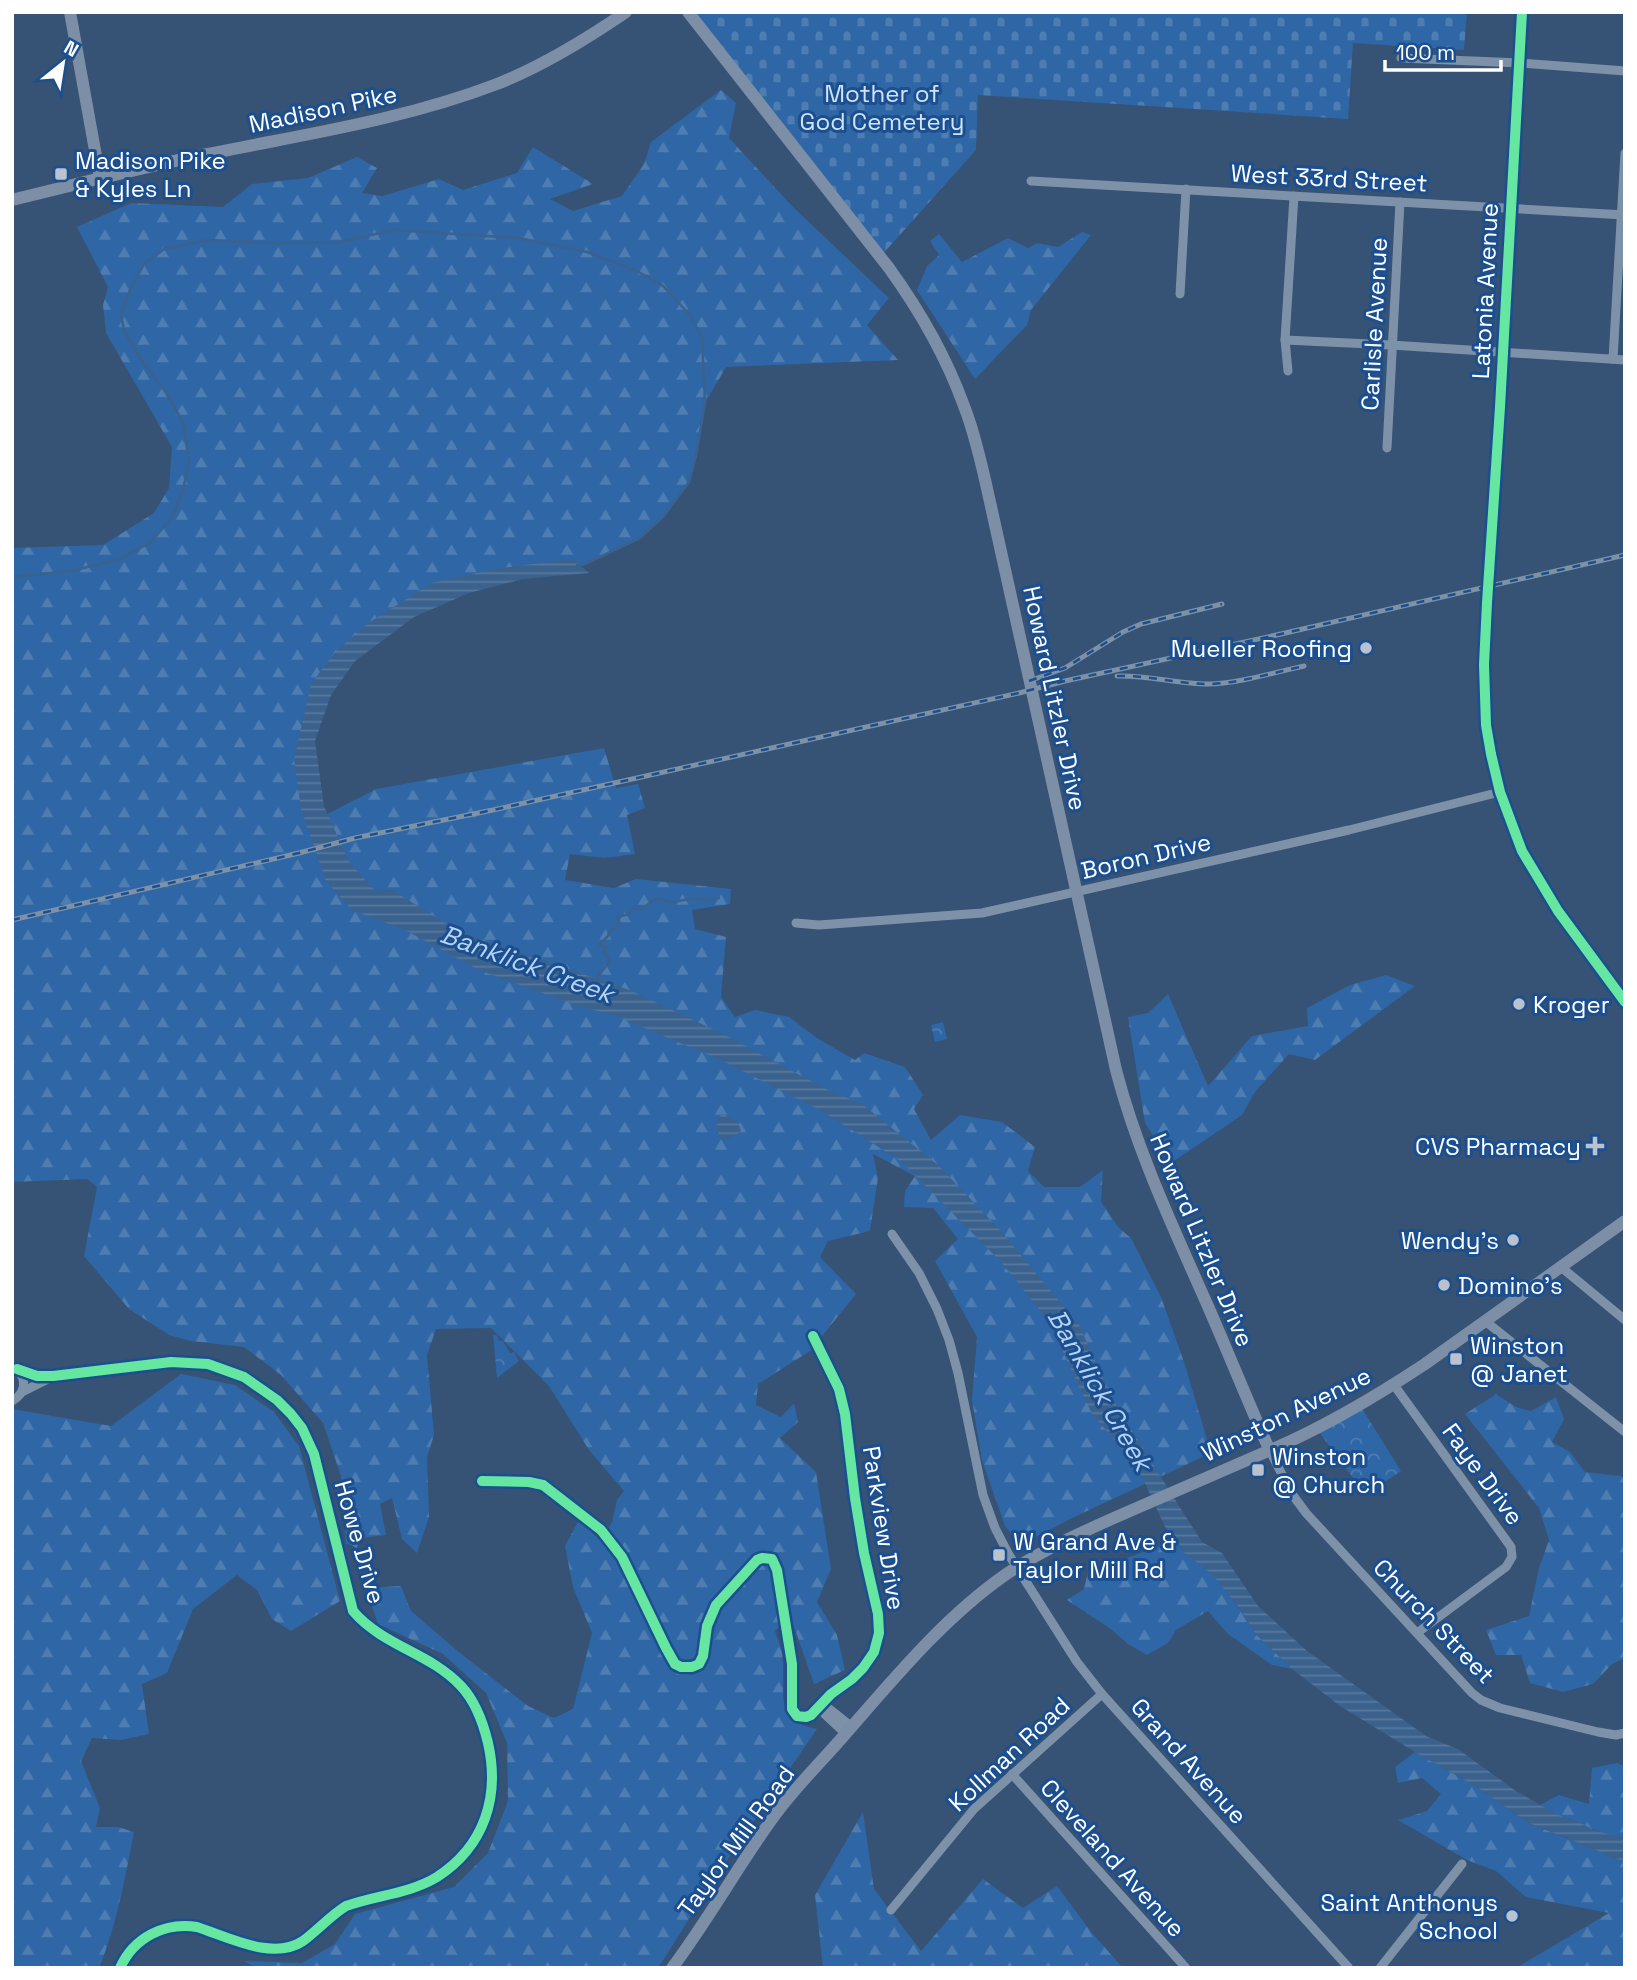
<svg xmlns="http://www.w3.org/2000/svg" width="1637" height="1980" font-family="'Space Grotesk',sans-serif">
<defs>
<pattern id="forest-firs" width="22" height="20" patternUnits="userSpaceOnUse" patternTransform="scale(1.75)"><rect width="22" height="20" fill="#2f66a5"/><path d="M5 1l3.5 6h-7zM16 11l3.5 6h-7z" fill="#4e7db2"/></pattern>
<pattern id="cemetery-stones" width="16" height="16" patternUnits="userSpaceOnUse" patternTransform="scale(1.75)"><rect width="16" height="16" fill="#2f66a5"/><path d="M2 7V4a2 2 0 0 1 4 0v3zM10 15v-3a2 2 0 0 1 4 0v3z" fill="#4e7db2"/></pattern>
<pattern id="park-crowns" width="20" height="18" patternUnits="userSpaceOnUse" patternTransform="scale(1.75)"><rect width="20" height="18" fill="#2f66a5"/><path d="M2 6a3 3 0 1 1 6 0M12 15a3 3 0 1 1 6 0" fill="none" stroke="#4e7db2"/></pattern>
<pattern id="water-rules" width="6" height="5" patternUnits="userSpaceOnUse" patternTransform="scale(1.75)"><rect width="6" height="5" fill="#3b618d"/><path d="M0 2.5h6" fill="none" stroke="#58799e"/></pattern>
</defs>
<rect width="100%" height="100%" fill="#365274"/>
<!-- forest -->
<g fill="url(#forest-firs)">
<path d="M721,90L736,103L729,138L793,207L889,298L867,325L898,360L726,367L705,403L696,456L689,482L664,516L640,538L583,565L542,569L442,594L351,652L308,743L316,820L376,789L604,748L616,788L638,784L645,808L627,815L635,854L605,858L570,854L565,880L614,888L636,879L731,889L730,904L692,910L695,929L726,937L721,997L735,1017L755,1010L789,1017L817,1038L855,1060L864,1053L905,1067L923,1095L914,1109L931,1140L960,1115L1002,1122L1035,1147L1028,1171L1044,1187H1080L1103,1170L1101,1202L1119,1228L1131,1238L1161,1297L1185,1365L1211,1453L1070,1519L1020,1545L1005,1526L982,1460L972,1400L977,1337L935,1261L958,1239L933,1208L904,1207L905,1191L915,1176L873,1154L878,1178L870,1231L828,1241L820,1257L856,1294L810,1351L758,1384L756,1405L781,1417L794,1403L798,1422L780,1438L816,1472L831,1569L817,1602L837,1635L845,1670L814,1684L791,1618L775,1631C777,1638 781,1646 782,1653C787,1687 770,1721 817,1729L716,1876L662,1962L657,1968H258L243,1961L302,1963L335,1944L355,1914L454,1887L488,1853L508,1801L507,1743L486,1693L443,1654L378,1624L366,1588L401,1586L411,1611L460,1653L528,1706L554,1718L573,1709L592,1633L573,1587L565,1546L579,1520L601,1541L612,1522L617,1500L624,1491L589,1450L549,1386L491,1328L436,1329L427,1355L434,1435L427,1457L429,1517L417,1553L402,1539L392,1498L380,1504L386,1535L360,1538L357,1548L346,1543L341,1476L323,1423L281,1375L244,1347L191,1341L169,1335L129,1309L84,1256L97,1187L87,1179L12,1182L15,1165L12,1166V548L103,545L154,513L169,488L172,447L106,333L103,305L108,287L77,227L131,203L223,207L252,184L308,178L357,157L377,168L362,193L382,196L439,179L463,190L517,173L533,147L593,184L550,199L573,211L622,196L644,164L651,142Z"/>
<polygon points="1082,232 1091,235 1031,310 1027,325 975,379 917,290 927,266 939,255 930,241 939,234 962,262 1008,238 1028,248 1037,243 1058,247"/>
<polygon points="1386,975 1415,986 1315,1060 1289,1054 1255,1092 1242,1115 1171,1163 1145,1123 1128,1017 1148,1013 1168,994 1208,1086 1252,1036 1308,1026 1307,1008 1350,985"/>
<path d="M181,1374L235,1385L274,1412L299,1446L340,1601L291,1631L272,1619L257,1590L237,1575L193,1609L167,1673L142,1684L149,1734L121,1740L92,1738L81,1761L100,1808L96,1827H118L134,1832C125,1878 117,1924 99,1968H12V1409L111,1426Z"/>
<polygon points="1496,1394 1516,1407 1531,1411 1556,1397 1564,1419 1552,1442 1570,1452 1585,1472 1621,1476 1625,1480 1625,1658 1612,1664 1593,1684 1563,1692 1530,1683 1521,1655 1496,1655 1486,1630 1529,1616 1539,1568 1549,1540 1539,1508 1465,1414"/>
<polygon points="1177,1540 1183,1552 1211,1572 1238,1606 1255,1633 1292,1669 1272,1665 1228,1634 1208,1611 1176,1630 1168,1643 1147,1655 1128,1644 1111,1629 1067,1600 1084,1589 1088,1572"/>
<polygon points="1415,1752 1475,1786 1529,1823 1625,1862 1625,1968 1516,1968 1609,1913 1526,1897 1496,1871 1467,1860 1398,1820 1427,1811 1441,1794 1422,1778 1398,1783 1395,1767"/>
<polygon points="1617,1763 1625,1767 1625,1839 1591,1829 1583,1824 1554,1813 1540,1805 1559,1795 1589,1804 1592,1768"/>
<polygon points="863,1812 874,1889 921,1951 983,1879 1023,1908 1057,1886 1092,1933 1123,1968 823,1968 815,1895"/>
</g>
<!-- cemetery -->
<polygon fill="url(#cemetery-stones)" points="688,12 1467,12 1464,50 1353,43 1348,119 978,95 976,150 880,257"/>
<!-- park -->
<g fill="url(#park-crowns)">
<polygon points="943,1022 947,1039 935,1042 931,1025"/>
<polygon points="493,1335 497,1335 499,1340 503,1341 510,1353 514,1352 519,1361 497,1378"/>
<polygon points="1360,1405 1401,1471 1366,1495 1316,1428"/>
</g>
<!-- water -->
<g fill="url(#water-rules)">
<polygon points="573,559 589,573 523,579 469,593 414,617 355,661 331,695 315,741 324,806 349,862 375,891 392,890 458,931 632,991 723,1034 824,1088 862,1104 938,1165 1000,1230 1079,1325 1112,1398 1179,1506 1202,1542 1222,1553 1258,1606 1307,1651 1426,1736 1458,1749 1513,1789 1554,1813 1583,1824 1591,1829 1625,1839 1625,1862 1529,1823 1475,1786 1415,1752 1340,1706 1292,1669 1255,1633 1238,1606 1211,1573 1183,1552 1177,1540 1165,1527 1137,1466 1092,1414 1048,1320 1000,1261 902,1162 825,1113 725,1062 616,1016 572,1004 479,970 405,930 352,910 326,881 301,809 294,760 311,684 336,651 370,622 432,583 494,569"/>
<path d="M723,1114L738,1123L741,1131L736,1135L723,1140C717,1135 716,1124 719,1117Z"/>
</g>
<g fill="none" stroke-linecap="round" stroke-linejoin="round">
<!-- stream -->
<g stroke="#3b618d" stroke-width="2.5">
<polyline points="12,577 71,571 120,559 151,542 172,517 183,491 189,460 183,422 165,391 142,361 124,330 121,315 130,290 144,264 164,249 208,240 277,243 340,242 393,230 519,238 587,252 637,271 663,286 689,314 702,337 705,403 696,456 689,482 664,516 640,538 583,565 577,565"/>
<polyline points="596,979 610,961 604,952 606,947 599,945 608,936 609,932 620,925 618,917 629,914 634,909 644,908 653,900 658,899 672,902 690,899 708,900 719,898"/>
</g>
<!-- minor -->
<g stroke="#7d92a8" stroke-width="9">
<polyline points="1522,12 1500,407 1487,603 1484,665 1486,725 1491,754 1500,792 1522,851 1558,911 1625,1002"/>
<polyline points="1401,58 1520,63 1625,71"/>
<polyline points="1031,181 1625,215"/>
<polyline points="1180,294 1186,189"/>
<polyline points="1285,340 1391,345 1625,360"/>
<polyline points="1613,359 1625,153"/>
<polyline points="1288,371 1285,340 1294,196"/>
<polyline points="1387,448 1400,202"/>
<polyline points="796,923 819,925 982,913 1349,830 1500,792"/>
<polyline points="892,1234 919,1273 937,1309 949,1340 958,1373 983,1495 995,1528 1009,1555 1077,1662 1102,1694 1349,1968"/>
<polyline points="1561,1267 1625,1320"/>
<polyline points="1485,1321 1625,1432"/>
<path d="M17,1369L37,1376H53L171,1362L208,1364L244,1377L277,1400L291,1414L302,1428L314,1454L353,1611C384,1647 429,1652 461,1686C476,1702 483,1722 488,1743C500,1796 485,1846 437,1877C409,1894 376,1895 346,1906C330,1916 318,1930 303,1941C273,1961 228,1937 197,1927C165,1922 134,1937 120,1968"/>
<polyline points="1394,1385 1511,1547 1512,1557 1506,1567 1417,1633"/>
<polyline points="22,1392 52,1377"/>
<path d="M12,1401C26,1393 27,1380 17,1369"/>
<polyline points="1270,1451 1292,1494 1306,1513 1472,1693 1481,1700 1500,1708 1598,1732 1616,1735 1625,1733"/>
<polyline points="482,1481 529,1482 543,1485 601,1530 622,1557 666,1648 675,1664 681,1667 692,1667 699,1664 703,1656 707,1626 716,1605 757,1560 762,1558 772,1559 777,1570 792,1664 792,1709 797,1716 806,1717 811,1715 831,1694 852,1679 863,1668 874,1652 879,1633 878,1614 864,1553 855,1498 845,1414 839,1389 813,1336"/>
<polyline points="822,1703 852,1727"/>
<polyline points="818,1708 846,1734"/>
<polyline points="1012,1774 1186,1968"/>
<polyline points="891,1910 974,1809 1102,1694"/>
<polyline points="1380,1968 1462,1864"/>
</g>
<!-- major -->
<g stroke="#7d8ea7" stroke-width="12">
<polyline points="70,12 100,178"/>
<path d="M688,12L889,268C920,311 946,356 964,406C974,431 980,458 986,484L1116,1070C1137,1151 1173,1227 1207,1304C1228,1352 1248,1402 1270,1451"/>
<path d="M12,200C78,184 142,167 208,154C306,134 403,120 497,84C543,66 585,40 626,12"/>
<path d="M672,1968C709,1919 739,1864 775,1815C797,1785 824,1759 848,1731C896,1676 945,1617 1005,1575C1042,1550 1082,1532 1123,1514C1171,1493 1219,1472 1268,1451C1323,1428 1375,1397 1425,1364L1625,1221"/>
</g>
<!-- rail casing -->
<g stroke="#7e92a7" stroke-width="5">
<g id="rail">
<path d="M1117,676C1148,675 1178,684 1208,684C1236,684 1276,672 1304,666"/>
<polyline points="1029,681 1065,668 1123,632 1141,624 1222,604"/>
<polyline points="12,920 299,853 355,838 493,810 1019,693 1065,681 1281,634 1625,555"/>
</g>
</g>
<!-- rail -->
<use href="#rail" stroke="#1b4f8f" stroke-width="2.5" stroke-dasharray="8" stroke-linecap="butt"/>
<!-- cycleway casing -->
<g stroke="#1b4f8f" stroke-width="15">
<g id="cycleway">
<polyline points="1522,12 1500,407 1487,603 1484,665 1486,725 1491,754 1500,792 1522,851 1558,911 1625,1002"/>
<path d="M17,1369L37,1376H53L171,1362L208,1364L244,1377L277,1400L291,1414L302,1428L314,1454L353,1611C384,1647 429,1652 461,1686C476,1702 483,1722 488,1743C500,1796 485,1846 437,1877C409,1894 376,1895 346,1906C330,1916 318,1930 303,1941C273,1961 228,1937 197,1927C165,1922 134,1937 120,1968"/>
<polyline points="482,1481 529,1482 543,1485 601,1530 622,1557 666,1648 675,1664 681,1667 692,1667 699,1664 703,1656 707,1626 716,1605 757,1560 762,1558 772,1559 777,1570 792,1664 792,1709 797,1716 806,1717 811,1715 831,1694 852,1679 863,1668 874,1652 879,1633 878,1614 864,1553 855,1498 845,1414 839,1389 813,1336"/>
</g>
</g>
<!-- cycleway -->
<use href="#cycleway" stroke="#66e7a1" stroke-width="10"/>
</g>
<!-- markers -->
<g fill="#b9c2ce" stroke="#1b4f8f" stroke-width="2.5">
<rect x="54" y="167" width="14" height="14" rx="3.5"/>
<circle cx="1366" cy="648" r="7"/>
<circle cx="1519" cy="1004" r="7"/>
<path d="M1591.5 1135.5h7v7h7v7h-7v7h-7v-7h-7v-7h7z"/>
<circle cx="1513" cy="1240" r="7"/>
<circle cx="1444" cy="1285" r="7"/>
<rect x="1449" y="1352" width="14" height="14" rx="3.5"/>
<rect x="1251" y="1463" width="14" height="14" rx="3.5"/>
<rect x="992" y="1548" width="14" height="14" rx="3.5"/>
<circle cx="1512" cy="1916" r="7"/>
</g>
<g text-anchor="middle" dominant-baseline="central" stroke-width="6" stroke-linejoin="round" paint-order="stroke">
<!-- park labels -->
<g font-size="24" fill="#cfe3fa" stroke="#1b4f8f">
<text x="882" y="93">Mother of<tspan x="882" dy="28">God Cemetery</tspan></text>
</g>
<!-- street labels -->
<g font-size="24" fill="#fff" stroke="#1b4f8f">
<text transform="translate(323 109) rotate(-12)">Madison Pike</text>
<text transform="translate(1329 178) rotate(3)">West 33rd Street</text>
<text transform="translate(1485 291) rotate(-87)">Latonia Avenue</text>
<text transform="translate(1374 324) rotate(-87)">Carlisle Avenue</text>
<text transform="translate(1055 698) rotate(78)">Howard Litzler Drive</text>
<text transform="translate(1146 856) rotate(-13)">Boron Drive</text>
<text transform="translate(1202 1240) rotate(67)">Howard Litzler Drive</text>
<text transform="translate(1286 1414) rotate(-26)">Winston Avenue</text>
<text transform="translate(1483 1474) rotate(54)">Faye Drive</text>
<text transform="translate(884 1528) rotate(81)">Parkview Drive</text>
<text transform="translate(360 1542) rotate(74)">Howe Drive</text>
<text transform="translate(1434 1621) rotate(46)">Church Street</text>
<text transform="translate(1009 1754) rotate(-43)">Kollman Road</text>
<text transform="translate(1189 1761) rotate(48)">Grand Avenue</text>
<text transform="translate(736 1841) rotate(-54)">Taylor Mill Road</text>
<text transform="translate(1113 1858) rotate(48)">Cleveland Avenue</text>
</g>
<!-- poi labels -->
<g font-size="24" fill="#fff" stroke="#1b4f8f" text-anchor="start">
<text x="75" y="160">Madison Pike<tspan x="75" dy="28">&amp; Kyles Ln</tspan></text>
<text x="1352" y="648" text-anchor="end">Mueller Roofing</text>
<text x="1533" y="1004">Kroger</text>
<text x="1581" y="1146" text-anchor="end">CVS Pharmacy</text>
<text x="1499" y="1240" text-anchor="end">Wendy's</text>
<text x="1458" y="1285">Domino's</text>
<text x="1470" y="1345">Winston<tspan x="1470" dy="28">@ Janet</tspan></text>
<text x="1272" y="1456">Winston<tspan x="1272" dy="28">@ Church</tspan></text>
<text x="1013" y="1541">W Grand Ave &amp;<tspan x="1013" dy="28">Taylor Mill Rd</tspan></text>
<text x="1498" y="1902" text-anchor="end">Saint Anthonys<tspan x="1498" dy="28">School</tspan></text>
</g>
<!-- water labels -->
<g font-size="26" font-style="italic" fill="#b5d3f5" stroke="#1b4f8f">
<text transform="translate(527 964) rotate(20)">Banklick Creek</text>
<text transform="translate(1100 1390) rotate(60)">Banklick Creek</text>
</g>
</g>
<!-- border -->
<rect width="1637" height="1980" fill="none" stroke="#ffffff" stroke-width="28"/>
<!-- north arrow -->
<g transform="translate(63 63) rotate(30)" stroke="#1b4f8f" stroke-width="5" paint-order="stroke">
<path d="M0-5L12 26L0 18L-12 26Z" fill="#ffffff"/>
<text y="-10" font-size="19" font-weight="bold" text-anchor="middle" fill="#ffffff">N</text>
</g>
<!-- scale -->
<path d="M1385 60v10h116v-10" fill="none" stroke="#ffffff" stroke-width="3.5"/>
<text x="1396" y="60" font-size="21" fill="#ffffff" stroke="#1b4f8f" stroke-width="5" paint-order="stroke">100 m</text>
</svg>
